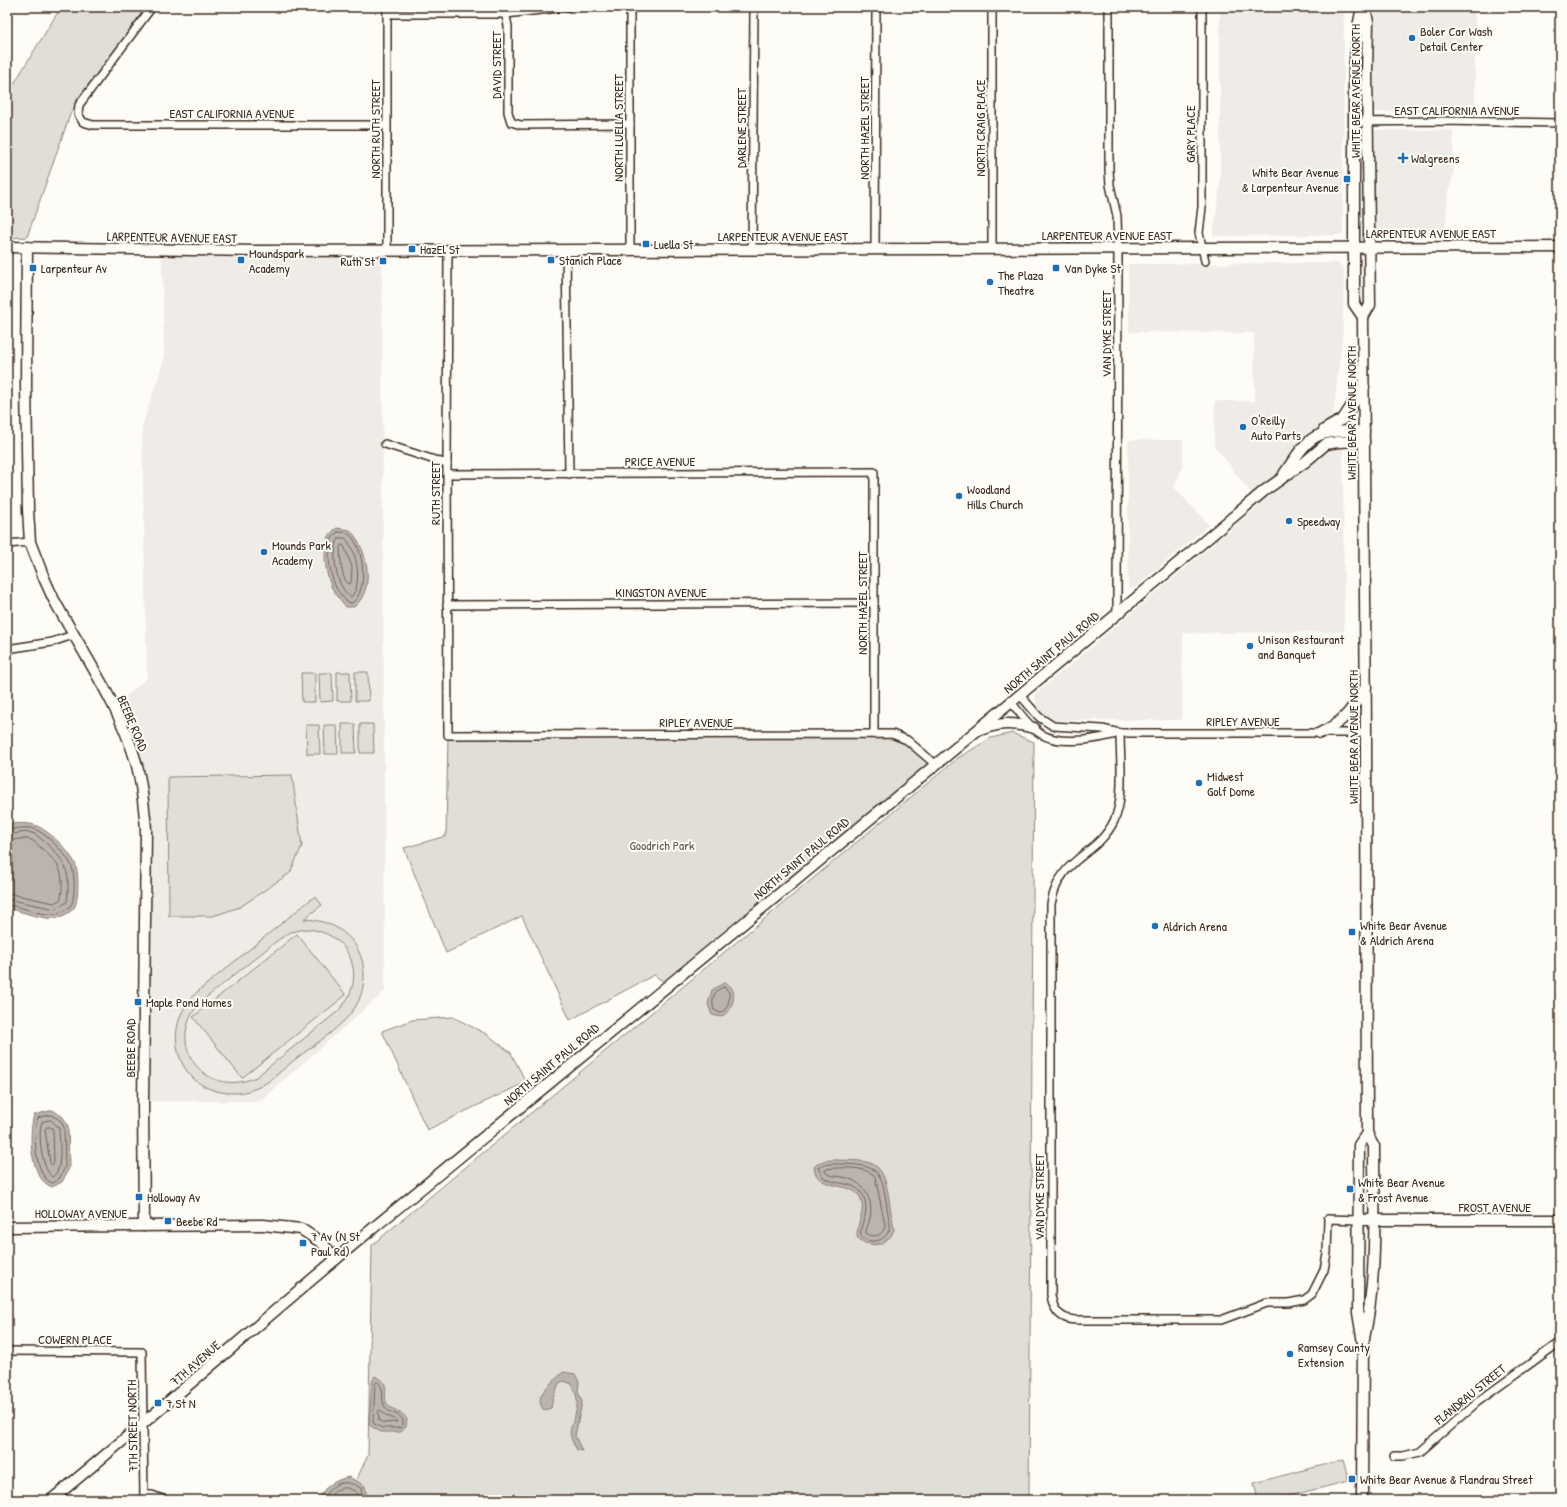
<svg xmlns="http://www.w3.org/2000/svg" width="1567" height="1507" font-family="'Patrick Hand',sans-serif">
<rect width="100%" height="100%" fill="#fdfcf7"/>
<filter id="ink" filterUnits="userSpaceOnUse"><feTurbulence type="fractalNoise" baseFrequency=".025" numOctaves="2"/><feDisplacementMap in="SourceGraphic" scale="8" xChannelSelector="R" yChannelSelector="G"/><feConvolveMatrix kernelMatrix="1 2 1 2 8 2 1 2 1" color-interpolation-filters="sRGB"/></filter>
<g filter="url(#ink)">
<!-- built -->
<g fill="#efece7">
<polygon points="1220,7 1344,7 1343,235 1213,236 1220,186"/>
<polygon points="1374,10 1475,11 1475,112 1373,112"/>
<polygon points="1373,130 1453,130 1454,173 1448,194 1445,234 1374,235"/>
<polygon points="382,253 385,991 260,1101 147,1101 148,801 116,705 147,678 142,426 164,360 162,255"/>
<polygon points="1338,263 1344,270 1343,330 1333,417 1343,426 1344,632 1183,633 1182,720 1053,720 1038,710 1034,695 1260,505 1214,445 1215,401 1255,401 1254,333 1129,332 1128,264"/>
<polygon points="1128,440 1183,440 1183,466 1174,487 1209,525 1134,589 1128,587"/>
</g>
<!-- green -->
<g fill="#e1ded7" stroke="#8e847a" fill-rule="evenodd">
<polygon points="61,7 150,7 71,112 27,237 7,238 7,95"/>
<polygon points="337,672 350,672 351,701 337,701"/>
<polygon points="355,672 368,672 369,701 355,701"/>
<polygon points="301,673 315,673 315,702 302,702"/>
<polygon points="319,673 332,673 333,701 320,702"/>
<polygon points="342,724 355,724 356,753 342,753"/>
<polygon points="360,724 373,724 374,753 360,753"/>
<polygon points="306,725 319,725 320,754 307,754"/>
<polygon points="324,725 337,725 338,754 325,754"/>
<polygon points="1012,733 1034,742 1029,1500 347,1500 368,1455 372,1245 958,758 991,738"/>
<polygon points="874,734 907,740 935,764 668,985 654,975 570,1020 522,916 446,953 404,848 446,836 448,735"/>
<polygon points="292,775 302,846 290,873 240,907 213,916 169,916 168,777"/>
<path d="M315,896L322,905L304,919C330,920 354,933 362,960C366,975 364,992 356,1006C344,1026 315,1044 297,1058C285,1067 274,1079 261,1086C253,1090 244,1093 235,1093C178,1095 157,1029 197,992ZM305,929C351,931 370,980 337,1012L256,1077C203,1101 161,1040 203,1000L278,940L291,932Z"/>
<polygon points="297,934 346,995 242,1078 193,1017"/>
<polygon points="453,1017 488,1035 511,1053 526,1082 427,1130 382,1031 412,1020"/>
<polygon points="1343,1460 1349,1481 1273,1500 1258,1500 1254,1483"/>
</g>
<!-- water -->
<g fill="#bbb4ad" stroke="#887d74">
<path d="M337,528L350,530C368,549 376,589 354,607H346C341,600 334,593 331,586C324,569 320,538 337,528Z"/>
<path d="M11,823C21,824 32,822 41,828C54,836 68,850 75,863C79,872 79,901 74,908C71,912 63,916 58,918C46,921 20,911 7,908V827Z"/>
<path d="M724,983C741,987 733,1011 721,1017L712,1015L708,1004L712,990Z"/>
<path d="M53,1110L63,1117L68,1126L69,1168L62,1182L52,1187C30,1179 28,1135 34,1115Z"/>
<path d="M836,1160C873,1161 883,1159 889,1199C890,1210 893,1220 894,1230L891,1236L882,1244C872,1245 864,1245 857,1237C856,1225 864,1215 862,1203C858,1178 816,1194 814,1167C820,1160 828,1160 836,1160Z"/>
<path d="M563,1372L575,1374L579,1382L578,1391L582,1402L575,1436L582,1451L577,1450C563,1428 575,1426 577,1405C578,1398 575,1391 572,1384L564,1381L559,1383L553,1398L551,1408L544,1410C531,1395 554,1382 563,1372Z"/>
<path d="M375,1376C392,1383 382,1392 387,1404C389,1409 402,1411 407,1419L406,1427L401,1432H381L369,1425L372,1382Z"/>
<path d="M349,1477L365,1486L367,1500H318C324,1486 335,1480 349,1477Z"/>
</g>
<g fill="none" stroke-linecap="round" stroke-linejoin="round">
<!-- shore -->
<g stroke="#6e6157" stroke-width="1">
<path d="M338,532C342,532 347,532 350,535C364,547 369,591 352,603L347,602C343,597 337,591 335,585C329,572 324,540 338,532Z"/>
<path d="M339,538H345C357,549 363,585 351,597C336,588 330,552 339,538Z"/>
<path d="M342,545L344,546L352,567L351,583L349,584C340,578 341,559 340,548Z"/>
<path d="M7,830C15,829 22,827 31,828C43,830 68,855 72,867C75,877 75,894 72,903C70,909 60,914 55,914C39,916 23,906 7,905"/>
<path d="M7,835C15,834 23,831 32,833C38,835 42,840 47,844C68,863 70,874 67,902L55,909L7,899"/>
<path d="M7,841C14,840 21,838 28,839C34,840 39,846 43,850C62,866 64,874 61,899L54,903L7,893"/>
<path d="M724,987L729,992C729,1001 729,1009 720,1013L714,1010C711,1000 713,990 724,987Z"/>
<path d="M51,1115L60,1120L64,1127L65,1167L59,1179L52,1183C35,1177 32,1132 38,1118Z"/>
<path d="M51,1120L59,1128C59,1140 64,1171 52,1177C42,1169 37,1133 42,1122Z"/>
<polygon points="47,1127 50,1127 53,1129 54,1163 52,1165 50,1163 45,1130"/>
<path d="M829,1164C889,1163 880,1173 890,1225C890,1239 871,1247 861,1236C859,1227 866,1218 866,1209C865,1177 838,1188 823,1177L818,1168Z"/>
<path d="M827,1169C841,1167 865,1166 875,1176L885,1225C884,1235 874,1239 866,1233C866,1228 869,1224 870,1218C874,1199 863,1180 842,1177C836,1176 829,1176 825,1172Z"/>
<path d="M378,1382C386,1389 380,1399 385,1407C389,1414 398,1412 403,1420V1425L400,1428H382L373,1423L375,1384Z"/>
<polygon points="380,1410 387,1416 395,1419 397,1422 384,1423 379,1420 378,1412"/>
<path d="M322,1500C333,1482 343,1478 361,1488L363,1500"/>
<path d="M328,1500C335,1488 344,1484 356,1492L358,1500"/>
</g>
<!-- street casing -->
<g stroke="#3b2a1e" stroke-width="10">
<g id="street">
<polyline points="152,7 79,105 78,114 83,122 93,125 386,125"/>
<polyline points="504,7 508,26 508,112 511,122 521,125 630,124"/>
<polyline points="1109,7 1109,170 1110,185 1117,216 1118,249 1117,614"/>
<polyline points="1202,7 1202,207 1199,233 1205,261"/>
<polyline points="387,14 506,14 568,7"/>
<polyline points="1354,122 1440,121 1560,123"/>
<polyline points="875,249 876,7"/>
<polyline points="992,249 992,7"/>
<polyline points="387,250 387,7"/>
<polyline points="448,250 447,464 448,735 892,734 907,740 935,764"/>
<polyline points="566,250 569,474"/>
<polyline points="630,250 630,7"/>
<polyline points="752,250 754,7"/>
<polyline points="385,444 447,464"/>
<polyline points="447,474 874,472 874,734"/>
<polyline points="7,544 30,542"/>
<polyline points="447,605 874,603"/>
<polyline points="7,649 52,642 73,635"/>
<polyline points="1020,695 1039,717 1053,726 1102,729 1120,733"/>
<path d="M1011,702C1020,713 1029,727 1041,734C1060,746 1100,739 1120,733H1366"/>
<path d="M1120,733C1120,759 1125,798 1114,821C1096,858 1060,855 1051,904V1295C1053,1309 1059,1319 1075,1320H1221L1267,1303H1289L1304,1300L1312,1294L1324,1270L1327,1253L1328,1219L1359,1220"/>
<polyline points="7,1351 142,1352 144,1500"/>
<polyline points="1394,1456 1403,1456 1420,1452 1476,1403 1560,1342"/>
<polyline points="144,1495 152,1495 165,1500"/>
</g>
</g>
<!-- secondary casing -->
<g stroke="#3b2a1e" stroke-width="13">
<g id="secondary">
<path d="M1362,7L1359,22L1354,69V304L1363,317L1366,733L1367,1133L1374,1146C1374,1211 1378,1279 1363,1343"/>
<polyline points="7,247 256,251 1560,247"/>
<path d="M27,247L26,384L28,510L30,542L44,578L53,598C81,650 120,706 136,762C142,784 144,806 146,829L143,1104L144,1226"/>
<polyline points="1363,317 1370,305 1367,74 1368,22 1365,7"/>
<polyline points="1324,430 1343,419 1364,387"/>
<path d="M1284,474C1312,432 1314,431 1364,431"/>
<path d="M983,729C1001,722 1015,723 1034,728"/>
<path d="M1320,733C1345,722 1352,709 1366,687"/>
<polyline points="1359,1220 1560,1220"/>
<polyline points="7,1227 263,1225 301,1229 322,1243 336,1259"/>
<path d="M51,1500C158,1413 260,1322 366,1234C666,987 967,741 1264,491L1305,462L1326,444L1338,442L1364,441"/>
<polyline points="1362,1500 1363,1343 1358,1313 1359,1145 1367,1133"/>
</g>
</g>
<!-- street -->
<use href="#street" stroke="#fdfcf7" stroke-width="7"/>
<!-- secondary -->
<use href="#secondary" stroke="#fdfcf7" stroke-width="10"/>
</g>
</g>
<!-- markers -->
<g fill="#1f6fb2" stroke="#fdfcf7" stroke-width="1.5">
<circle cx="1412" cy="38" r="4"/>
<path d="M1401 152h4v4h4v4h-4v4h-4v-4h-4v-4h4z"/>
<rect x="1343" y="175" width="8" height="8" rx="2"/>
<rect x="642" y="240" width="8" height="8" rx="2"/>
<rect x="408" y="245" width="8" height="8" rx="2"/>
<rect x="237" y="256" width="8" height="8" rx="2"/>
<rect x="547" y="256" width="8" height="8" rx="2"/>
<rect x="379" y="257" width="8" height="8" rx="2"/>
<rect x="29" y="264" width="8" height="8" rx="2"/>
<rect x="1052" y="264" width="8" height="8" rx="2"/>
<circle cx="990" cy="282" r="4"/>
<circle cx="1243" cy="427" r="4"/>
<circle cx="959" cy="496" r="4"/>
<circle cx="1289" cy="521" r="4"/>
<circle cx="264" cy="552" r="4"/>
<circle cx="1250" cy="646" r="4"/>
<circle cx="1199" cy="783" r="4"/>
<circle cx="1155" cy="926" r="4"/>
<rect x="1348" y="928" width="8" height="8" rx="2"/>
<rect x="134" y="998" width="8" height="8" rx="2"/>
<rect x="1346" y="1185" width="8" height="8" rx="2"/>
<rect x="135" y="1193" width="8" height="8" rx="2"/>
<rect x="164" y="1217" width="8" height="8" rx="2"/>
<rect x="299" y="1239" width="8" height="8" rx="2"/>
<circle cx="1290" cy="1354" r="4"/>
<rect x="154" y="1399" width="8" height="8" rx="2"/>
<rect x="1348" y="1475" width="8" height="8" rx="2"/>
</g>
<g text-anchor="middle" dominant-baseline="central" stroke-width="4" stroke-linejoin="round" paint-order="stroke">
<!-- poi labels -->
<g font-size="13" fill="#3b2a1e" stroke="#fdfcf7" text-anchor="start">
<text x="1420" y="31">Boler Car Wash<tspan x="1420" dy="15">Detail Center</tspan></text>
<text x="1411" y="158">Walgreens</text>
<text x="1339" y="172" text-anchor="end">White Bear Avenue<tspan x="1339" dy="15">&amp; Larpenteur Avenue</tspan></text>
<text x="654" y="244">Luella St</text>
<text x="420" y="249">HazEl St</text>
<text x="249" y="253">Moundspark<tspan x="249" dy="15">Academy</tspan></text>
<text x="559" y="260">Stanich Place</text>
<text x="375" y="261" text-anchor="end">Ruth St</text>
<text x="41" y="268">Larpenteur Av</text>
<text x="1064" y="268">Van Dyke St</text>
<text x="998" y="275">The Plaza<tspan x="998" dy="15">Theatre</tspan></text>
<text x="1251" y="420">O'Reilly<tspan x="1251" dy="15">Auto Parts</tspan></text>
<text x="967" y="489">Woodland<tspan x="967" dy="15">Hills Church</tspan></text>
<text x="1297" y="521">Speedway</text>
<text x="272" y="545">Mounds Park<tspan x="272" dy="15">Academy</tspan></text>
<text x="1258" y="639">Unison Restaurant<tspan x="1258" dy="15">and Banquet</tspan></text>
<text x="1207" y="776">Midwest<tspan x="1207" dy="15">Golf Dome</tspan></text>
<text x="1360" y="925">White Bear Avenue<tspan x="1360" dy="15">&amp; Aldrich Arena</tspan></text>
<text x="1163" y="926">Aldrich Arena</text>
<text x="146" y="1002">Maple Pond Homes</text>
<text x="1358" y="1182">White Bear Avenue<tspan x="1358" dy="15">&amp; Frost Avenue</tspan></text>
<text x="147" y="1197">Holloway Av</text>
<text x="176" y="1221">Beebe Rd</text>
<text x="311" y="1236">7 Av (N St<tspan x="311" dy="15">Paul Rd)</tspan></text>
<text x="1298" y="1347">Ramsey County<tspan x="1298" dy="15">Extension</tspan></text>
<text x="166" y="1403">7 St N</text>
<text x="1360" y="1479">White Bear Avenue &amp; Flandrau Street</text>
</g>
<!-- street labels -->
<g font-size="13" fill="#3b2a1e" stroke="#fdfcf7">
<text transform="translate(496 65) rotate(-90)">DAVID STREET</text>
<text transform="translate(1355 91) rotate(-90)">WHITE BEAR AVENUE NORTH</text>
<text x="1457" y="110">EAST CALIFORNIA AVENUE</text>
<text x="232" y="113">EAST CALIFORNIA AVENUE</text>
<text transform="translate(618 128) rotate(-90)">NORTH LUELLA STREET</text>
<text transform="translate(741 128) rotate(-90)">DARLENE STREET</text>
<text transform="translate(864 128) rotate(-90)">NORTH HAZEL STREET</text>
<text transform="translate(980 128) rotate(-90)">NORTH CRAIG PLACE</text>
<text transform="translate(375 129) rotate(-90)">NORTH RUTH STREET</text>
<text transform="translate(1190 134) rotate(-90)">GARY PLACE</text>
<text x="1431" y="233">LARPENTEUR AVENUE EAST</text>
<text x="1107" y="235">LARPENTEUR AVENUE EAST</text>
<text x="783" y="236">LARPENTEUR AVENUE EAST</text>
<text transform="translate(172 237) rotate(1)">LARPENTEUR AVENUE EAST</text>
<text transform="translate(1106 334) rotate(-90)">VAN DYKE STREET</text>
<text transform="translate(1351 413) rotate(-90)">WHITE BEAR AVENUE NORTH</text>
<text x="660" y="461">PRICE AVENUE</text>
<text transform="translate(435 493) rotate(-90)">RUTH STREET</text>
<text x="661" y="592">KINGSTON AVENUE</text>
<text transform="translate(862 603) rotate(-90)">NORTH HAZEL STREET</text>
<text transform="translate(1051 652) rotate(-40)">NORTH SAINT PAUL ROAD</text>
<text x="1243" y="721">RIPLEY AVENUE</text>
<text x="696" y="722">RIPLEY AVENUE</text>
<text transform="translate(133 723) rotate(67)">BEEBE ROAD</text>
<text transform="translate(1353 737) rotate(-90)">WHITE BEAR AVENUE NORTH</text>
<text transform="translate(801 858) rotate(-40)">NORTH SAINT PAUL ROAD</text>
<text transform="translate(130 1048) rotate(-90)">BEEBE ROAD</text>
<text transform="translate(551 1064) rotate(-40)">NORTH SAINT PAUL ROAD</text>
<text transform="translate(1039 1197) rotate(-90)">VAN DYKE STREET</text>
<text x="1495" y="1207">FROST AVENUE</text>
<text x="81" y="1213">HOLLOWAY AVENUE</text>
<text x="75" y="1339">COWERN PLACE</text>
<text transform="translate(195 1363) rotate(-41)">7TH AVENUE</text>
<text transform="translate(1470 1394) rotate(-39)">FLANDRAU STREET</text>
<text transform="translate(132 1426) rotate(-91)">7TH STREET NORTH</text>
</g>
<!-- park labels -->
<g font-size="13" fill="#64574c" stroke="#fdfcf7">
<text x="662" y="845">Goodrich Park</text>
</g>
</g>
<!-- margin -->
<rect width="1567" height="1507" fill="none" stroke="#fdfcf7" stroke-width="24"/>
<rect x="12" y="12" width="1543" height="1483" fill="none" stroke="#3b2a1e" stroke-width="1.5" filter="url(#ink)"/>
</svg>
